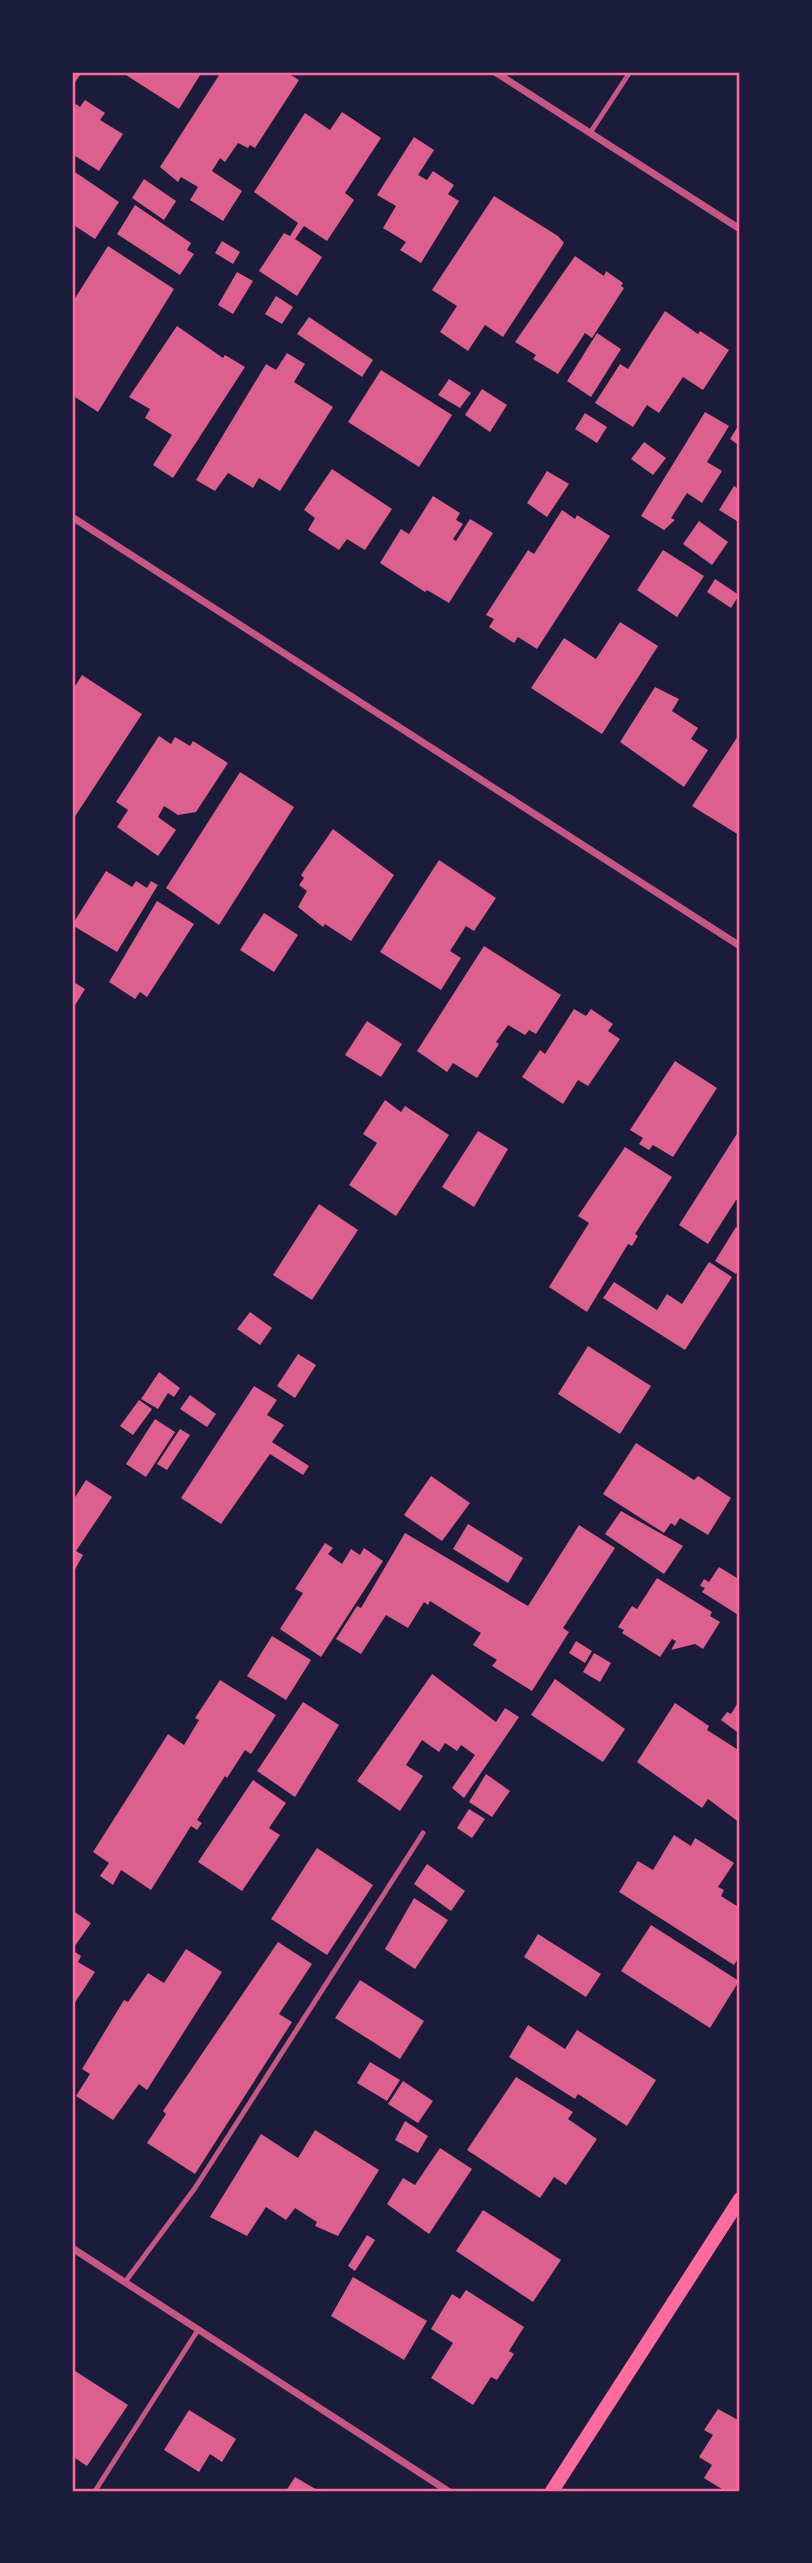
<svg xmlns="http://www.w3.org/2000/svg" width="812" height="2563" font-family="'Roboto Serif',serif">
<rect width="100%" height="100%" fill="#1b1b3a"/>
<!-- building -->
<g fill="#dd5f8e">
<polygon points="72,72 82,72 72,87"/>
<polygon points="128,72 202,72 179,109 126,75"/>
<polygon points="221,72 286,72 299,80 255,148 250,145 248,148 238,143 225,162 220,158 212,171 242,191 223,221 190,200 198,187 181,177 178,182 160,167"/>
<polygon points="85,100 105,113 100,120 123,134 99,171 72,154 72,110 76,104 80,107"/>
<polygon points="342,112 381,138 345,193 354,200 327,241 304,226 295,239 322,257 297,296 259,271 284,233 290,236 298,223 254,192 305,113 330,130"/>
<polygon points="414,137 434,150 418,175 427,180 433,171 454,185 448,194 459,201 421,263 400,250 406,242 383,228 396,206 377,195"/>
<polygon points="72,170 119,202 95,239 72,224"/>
<polygon points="144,179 176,201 164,220 132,198"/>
<polygon points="494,196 558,236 564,243 503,337 485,325 468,351 440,332 457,306 432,290"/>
<polygon points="135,205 191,243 187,250 194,254 180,275 117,234"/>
<polygon points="222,241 240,252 233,264 215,253"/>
<polygon points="108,246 174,289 98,412 72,395 72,303"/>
<polygon points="575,256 604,276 606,271 623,283 621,286 624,288 592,338 585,333 558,374 533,359 536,355 515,342"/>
<polygon points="237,272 253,281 233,314 218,305"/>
<polygon points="276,296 293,307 282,324 265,314"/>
<polygon points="665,311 698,334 700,331 729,350 703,390 683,377 659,413 647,405 633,427 595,403 620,364 628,369"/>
<polygon points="309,317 373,360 362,377 297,334"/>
<polygon points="177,326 223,358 225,355 245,367 173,478 153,465 172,435 145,418 150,409 129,397"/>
<polygon points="597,333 621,349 591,397 567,381"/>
<polygon points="287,353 305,364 294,382 333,407 280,491 259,478 253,488 228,473 215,491 196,480 266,364 276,370"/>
<polygon points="381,370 452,415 419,467 348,422"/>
<polygon points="449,379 471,393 460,408 438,395"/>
<polygon points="482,389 507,405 490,432 465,415"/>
<polygon points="705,412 729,426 707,462 722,471 702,503 687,493 671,518 675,520 664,530 641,516"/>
<polygon points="585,413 607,427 597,443 575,429"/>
<polygon points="740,423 740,446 730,439"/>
<polygon points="644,442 666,458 653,475 631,459"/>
<polygon points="332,469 392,509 365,550 347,539 339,550 308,530 315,518 304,510"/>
<polygon points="547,471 569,484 547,517 527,503"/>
<polygon points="734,486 740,490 740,523 719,510"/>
<polygon points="433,496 460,513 456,520 463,524 453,539 456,541 470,519 493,533 449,603 427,590 425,592 380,563 401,529 409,534"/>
<polygon points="562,510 575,519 577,515 610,536 537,649 518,637 514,643 489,627 494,619 486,615 528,550 534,554"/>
<polygon points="699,521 728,542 712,565 683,544"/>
<polygon points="663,550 704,576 677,617 637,590"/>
<polygon points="715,579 739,595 731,608 707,592"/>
<polygon points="620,622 658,646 602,734 531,688 564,638 596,659"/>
<polygon points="82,675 142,714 72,821 72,691"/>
<polygon points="655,687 679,699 672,711 698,728 691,739 708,750 684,787 620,742"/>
<polygon points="740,733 740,833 739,835 692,806"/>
<polygon points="159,736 171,744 175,737 190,746 193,741 228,763 196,812 178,815 164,806 158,817 176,830 158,856 117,827 128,810 116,802"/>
<polygon points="240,772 294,807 219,925 166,888"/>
<polygon points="333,829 394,875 351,941 325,924 323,927 298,907 307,891 299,885 304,878 301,875"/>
<polygon points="439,860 496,898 474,931 466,926 450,951 461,958 441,990 380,952"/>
<polygon points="106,871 132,887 136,881 147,888 151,881 158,885 117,952 72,925"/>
<polygon points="157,901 194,924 147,997 140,992 135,999 109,982"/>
<polygon points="264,913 298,935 274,972 240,950"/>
<polygon points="484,946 561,995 536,1034 529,1030 525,1035 508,1025 496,1042 499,1044 477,1078 453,1063 447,1072 417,1051"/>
<polygon points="72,981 85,989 72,1010"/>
<polygon points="574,1009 586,1016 591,1009 613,1024 608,1031 620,1039 588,1086 578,1080 563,1104 522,1077 540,1050 545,1054"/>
<polygon points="367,1021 402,1044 381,1077 345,1055"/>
<polygon points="675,1061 717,1088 673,1157 653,1145 649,1150 639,1144 643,1138 630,1130"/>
<polygon points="385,1100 401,1112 405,1106 449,1135 396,1216 349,1185 377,1143 363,1134"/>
<polygon points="740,1129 740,1202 736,1200 708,1244 679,1225"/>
<polygon points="478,1131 508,1149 474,1207 442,1187"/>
<polygon points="625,1147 672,1177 635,1234 638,1236 632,1246 628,1244 587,1312 549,1287 589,1223 578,1216"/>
<polygon points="319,1204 358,1230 312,1300 273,1275"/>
<polygon points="736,1227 740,1230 740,1266 736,1274 715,1261"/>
<polygon points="709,1262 732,1277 685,1350 603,1298 614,1282 657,1310 667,1294 682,1304"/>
<polygon points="250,1312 272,1328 260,1345 237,1329"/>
<polygon points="588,1346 651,1386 620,1434 558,1394"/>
<polygon points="298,1354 316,1365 295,1398 277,1386"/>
<polygon points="159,1372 180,1388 174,1397 168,1393 158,1409 141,1399"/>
<polygon points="254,1386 277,1400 267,1415 284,1425 272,1442 309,1466 303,1475 270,1454 221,1524 181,1498"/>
<polygon points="190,1395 216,1414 207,1427 180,1409"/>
<polygon points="139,1400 152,1409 133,1435 120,1426"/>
<polygon points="155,1419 175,1432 146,1477 126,1464"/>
<polygon points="180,1429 190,1435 167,1470 157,1464"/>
<polygon points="636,1443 694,1480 698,1476 731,1498 708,1535 680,1518 675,1526 671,1523 664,1533 603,1494"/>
<polygon points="431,1476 470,1503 442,1541 404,1515"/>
<polygon points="86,1480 112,1497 76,1551 83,1555 72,1575 72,1502"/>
<polygon points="621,1511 683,1546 664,1574 605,1534"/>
<polygon points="468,1524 523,1558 508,1583 453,1549"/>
<polygon points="579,1525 615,1548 563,1628 569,1632 532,1691 492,1666 497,1660 473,1645 481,1633 430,1601 428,1605 424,1602 408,1628 386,1615 361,1654 336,1639 357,1606 361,1608 405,1533 528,1606"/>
<polygon points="325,1543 333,1548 328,1554 342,1564 351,1549 360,1555 364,1548 383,1561 321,1657 280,1629 303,1593 295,1589"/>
<polygon points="719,1567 737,1578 740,1573 740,1616 702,1592 705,1588 700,1586 704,1579 709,1582"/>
<polygon points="657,1578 712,1612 710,1616 720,1622 703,1649 695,1644 671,1650 676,1641 672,1639 660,1657 622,1633 624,1630 618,1627 632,1606 637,1609"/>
<polygon points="272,1636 311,1660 286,1700 247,1676"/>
<polygon points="576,1641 592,1651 585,1663 569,1653"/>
<polygon points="594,1653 611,1663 600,1682 583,1672"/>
<polygon points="432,1674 496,1722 505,1708 519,1717 464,1798 452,1788 475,1755 461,1745 457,1751 445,1743 439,1752 422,1740 406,1765 423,1776 400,1811 357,1781"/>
<polygon points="555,1679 625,1729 603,1762 531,1715"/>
<polygon points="220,1680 276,1715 251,1754 245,1750 227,1778 225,1776 197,1820 202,1823 197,1830 191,1826 151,1890 121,1870 113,1885 100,1876 109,1863 93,1852 168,1734 184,1745 199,1720 195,1718"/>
<polygon points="740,1699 740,1734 721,1720 727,1712 731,1714"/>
<polygon points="303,1702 339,1725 295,1797 257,1771"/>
<polygon points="675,1703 709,1726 707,1730 740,1751 740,1823 708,1799 702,1808 637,1762"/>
<polygon points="486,1774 510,1791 492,1817 469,1802"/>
<polygon points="253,1780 286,1803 269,1828 280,1835 242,1891 198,1862"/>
<polygon points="469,1809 485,1819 472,1838 457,1828"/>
<polygon points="674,1835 691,1846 695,1838 734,1863 718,1887 724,1890 721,1896 740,1908 740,1955 734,1965 619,1892 638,1861 653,1870"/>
<polygon points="317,1848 373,1885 327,1955 271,1919"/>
<polygon points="427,1864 465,1891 451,1911 414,1884"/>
<polygon points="414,1898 448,1920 415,1969 385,1949"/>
<polygon points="72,1910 91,1923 72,1950 81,1956 78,1962 95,1972 72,2007"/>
<polygon points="651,1925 739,1981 710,2028 621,1971"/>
<polygon points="538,1934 601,1974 586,1997 524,1957"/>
<polygon points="278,1942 312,1964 279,2014 292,2022 195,2174 147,2143 166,2114 163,2111"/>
<polygon points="186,1949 222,1972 147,2090 139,2084 113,2120 76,2096 90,2074 82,2069 124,2000 128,2002 148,1973 164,1983"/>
<polygon points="360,1980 424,2021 400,2059 335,2018"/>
<polygon points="528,2025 565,2049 577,2030 656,2080 627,2126 578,2094 575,2099 509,2057"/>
<polygon points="370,2062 400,2080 387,2101 357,2083"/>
<polygon points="516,2077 573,2112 568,2119 597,2139 566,2185 554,2177 540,2198 467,2150"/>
<polygon points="403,2081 433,2101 418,2123 388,2104"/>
<polygon points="405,2121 428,2136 418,2153 395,2140"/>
<polygon points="315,2130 379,2170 338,2236 315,2226 317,2222 295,2208 286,2220 266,2207 247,2236 210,2217 261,2134 298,2158"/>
<polygon points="440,2148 472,2169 429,2234 387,2204 403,2178 415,2185"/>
<polygon points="483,2210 561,2260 533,2302 456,2251"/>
<polygon points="367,2235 375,2240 355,2271 348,2266"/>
<polygon points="353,2277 427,2321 404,2360 331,2316"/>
<polygon points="466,2290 524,2327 509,2351 514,2354 497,2380 491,2377 473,2405 431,2378 453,2343 431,2329 452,2294 460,2299"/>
<polygon points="72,2369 128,2405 87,2466 72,2456"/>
<polygon points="718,2409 740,2421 740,2491 725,2491 704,2478 712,2465 699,2457 713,2435 704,2430"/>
<polygon points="189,2410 236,2439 222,2462 210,2454 199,2472 164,2450"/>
<polygon points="295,2477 319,2491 286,2491"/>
</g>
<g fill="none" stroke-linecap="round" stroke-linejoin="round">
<!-- service -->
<g stroke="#c65784" stroke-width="5">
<polyline points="590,133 630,72"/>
<polyline points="125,2282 195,2188 423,1833"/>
<polyline points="95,2491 198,2330"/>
</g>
<!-- minor -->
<g stroke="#c65784" stroke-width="7">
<polyline points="495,72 740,229"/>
<polyline points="72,517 740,946"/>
<polyline points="72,2248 448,2491"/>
</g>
<!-- secondary -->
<polyline stroke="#ff6b9d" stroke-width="14" points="552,2491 740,2199"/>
</g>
<!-- border -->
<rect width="812" height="2563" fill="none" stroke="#1b1b3a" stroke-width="147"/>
<rect x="74" y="74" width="664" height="2416" fill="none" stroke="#ff6b9d" stroke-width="2.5"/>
</svg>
